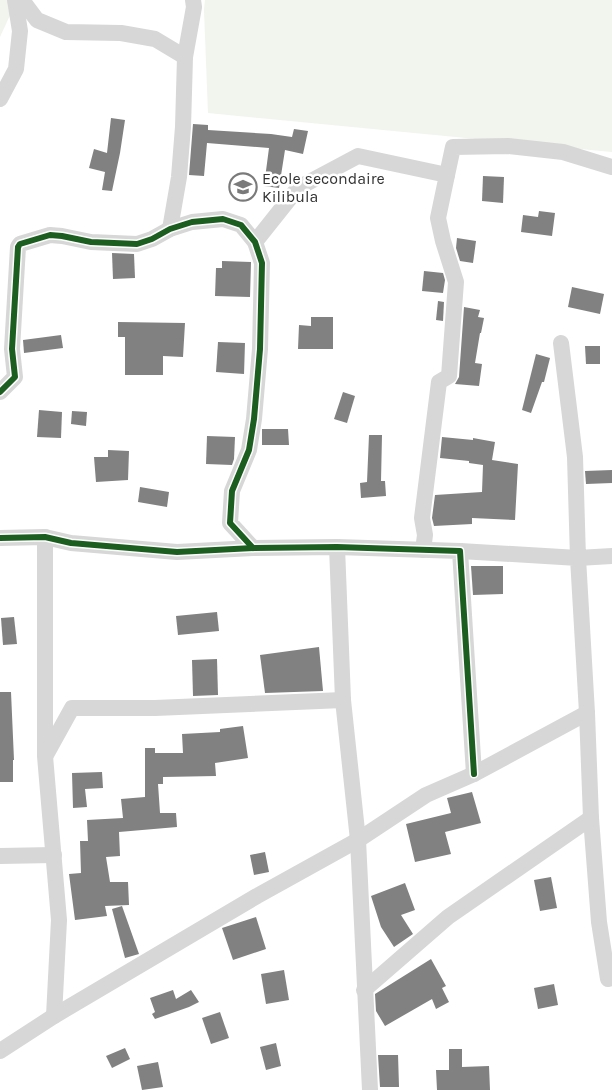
<svg xmlns="http://www.w3.org/2000/svg" width="612" height="1090" font-family="Karla,sans-serif">
<rect width="100%" height="100%" fill="#fff"/>
<!-- green -->
<g fill="#f1f5ed">
<polygon points="0,0 17,0 0,37"/>
<polygon points="205,0 612,0 612,152 208,113 204,10"/>
</g>
<!-- building -->
<g fill="#818181">
<polygon points="111,118 125,120 120,153 112,191 102,190 105,172 89,168 94,149 107,153"/>
<polygon points="193,124 208,125 208,130 271,134 292,137 294,129 308,131 303,154 285,150 279,188 264,186 269,148 207,143 204,176 189,175"/>
<polygon points="483,176 504,177 503,203 482,201"/>
<polygon points="539,211 555,213 552,236 521,232 523,215 538,217"/>
<polygon points="457,238 476,241 473,263 460,261 456,248"/>
<polygon points="112,253 134,254 135,278 113,279"/>
<polygon points="222,261 251,262 250,297 215,296 216,268 222,268"/>
<polygon points="424,271 443,273 445,280 443,293 422,291"/>
<polygon points="572,287 604,294 600,314 568,307"/>
<polygon points="438,301 444,302 443,321 436,320"/>
<polygon points="464,307 480,310 478,317 484,318 481,333 480,333 475,363 482,364 479,386 455,384 459,377"/>
<polygon points="311,317 333,317 333,349 298,349 299,325 311,326"/>
<polygon points="118,322 185,323 183,357 163,356 163,375 125,375 125,337 118,337"/>
<polygon points="61,335 63,348 24,353 23,340"/>
<polygon points="218,342 245,343 244,374 216,372"/>
<polygon points="585,346 600,346 600,364 586,364"/>
<polygon points="536,354 550,358 544,382 542,382 531,413 522,410"/>
<polygon points="343,392 355,396 347,423 334,419"/>
<polygon points="39,410 62,412 61,438 37,437"/>
<polygon points="72,411 87,412 86,426 71,424"/>
<polygon points="262,429 288,429 289,445 262,445"/>
<polygon points="369,435 382,435 381,481 385,481 386,496 361,498 360,483 367,482"/>
<polygon points="207,436 235,437 234,459 232,465 206,464"/>
<polygon points="442,437 473,440 473,438 495,442 492,460 518,464 515,520 472,518 472,524 434,526 432,518 435,495 482,492 483,465 469,463 469,461 440,458"/>
<polygon points="108,450 129,451 128,480 96,482 94,457 108,457"/>
<polygon points="612,470 612,483 586,484 585,471"/>
<polygon points="140,487 169,492 167,507 138,502"/>
<polygon points="471,566 503,566 503,594 473,595"/>
<polygon points="217,612 219,631 178,635 176,616"/>
<polygon points="14,617 17,644 3,645 1,618"/>
<polygon points="319,647 323,691 265,693 260,655"/>
<polygon points="217,659 218,695 193,696 192,660"/>
<polygon points="0,692 11,692 14,760 13,760 13,782 0,782"/>
<polygon points="243,726 248,758 215,763 216,776 163,777 163,784 158,784 160,813 176,813 177,827 119,832 120,856 106,857 110,882 128,882 129,905 105,906 107,916 75,920 69,874 81,873 80,841 88,841 87,820 123,818 121,799 145,797 145,748 155,748 155,753 183,753 182,734 220,732 220,729"/>
<polygon points="102,772 103,788 85,789 87,807 73,808 72,773"/>
<polygon points="472,792 481,823 445,832 451,854 415,862 406,824 451,813 447,798"/>
<polygon points="265,852 269,872 254,875 250,855"/>
<polygon points="551,877 557,908 540,911 534,880"/>
<polygon points="405,883 415,910 401,915 413,934 394,947 381,927 371,896"/>
<polygon points="122,906 139,954 125,958 112,909"/>
<polygon points="256,917 266,949 233,960 222,928"/>
<polygon points="431,959 446,986 442,988 449,1002 436,1009 432,999 385,1026 376,1011 375,994"/>
<polygon points="284,970 289,1000 266,1004 261,974"/>
<polygon points="554,984 558,1005 538,1009 534,988"/>
<polygon points="173,990 176,999 191,990 199,1002 189,1007 155,1019 152,1014 155,1012 150,998"/>
<polygon points="220,1012 229,1038 211,1044 202,1018"/>
<polygon points="276,1043 281,1066 266,1070 260,1047"/>
<polygon points="125,1048 130,1059 112,1068 106,1056"/>
<polygon points="449,1049 462,1049 462,1067 489,1066 490,1090 437,1090 436,1070 449,1070"/>
<polygon points="378,1055 398,1055 399,1087 380,1087"/>
<polygon points="158,1062 163,1087 142,1090 137,1066"/>
</g>
<g fill="none" stroke-linecap="round" stroke-linejoin="round">
<!-- street -->
<g stroke="#d7d7d7" stroke-width="16">
<polyline points="22,0 37,20 66,32 121,33 155,39 185,57"/>
<polyline points="0,99 16,69 20,31 15,0"/>
<polyline points="447,175 453,147 508,146 563,152 612,167"/>
<polyline points="170,229 179,177 183,127 185,57 194,7 193,0"/>
<polyline points="255,242 298,188 358,156 447,175 438,218 443,241 456,282 449,376 439,382 422,518 425,535 423,550"/>
<polyline points="561,343 575,457 578,558 612,556"/>
<polyline points="0,392 15,377 12,349 18,247 20,244 50,235 62,236 91,242 137,244 152,239 170,229 192,222 223,219 241,225 255,242 262,263 260,349 254,419 249,450 232,491 230,523 253,548"/>
<polyline points="45,537 45,756 59,920 54,1016"/>
<polyline points="0,538 45,537 71,543 177,552 253,548 337,547 460,551 474,774"/>
<polyline points="337,547 343,700 358,840 370,1090"/>
<polyline points="460,551 578,558 587,713 591,818 599,922 608,979 612,978"/>
<polyline points="46,755 72,708 155,708 343,700"/>
<polyline points="0,856 54,855"/>
<polyline points="364,990 448,917 591,818"/>
<polyline points="0,1051 54,1016 257,896 358,840 426,795 474,774 587,713"/>
</g>
<!-- cycleway casing -->
<g stroke="#fff" stroke-width="9">
<g id="cycleway">
<polyline points="0,392 15,377 12,349 18,247 20,244 50,235 62,236 91,242 137,244 152,239 170,229 192,222 223,219 241,225 255,242 262,263 260,349 254,419 249,450 232,491 230,523 253,548"/>
<polyline points="0,538 45,537 71,543 177,552 253,548 337,547 460,551 474,774"/>
</g>
</g>
<!-- cycleway -->
<use href="#cycleway" stroke="#1b5e20" stroke-width="6"/>
</g>
<!-- icons -->
<defs>
<g id="school-ring" transform="scale(1.4375)"><circle r="9.5" fill="#fff" stroke="#7a7a7a" stroke-width="1.5"/><path d="M0-5L7-2L0 1L-7-2ZM-4 1L0 2.5L4 1V4Q0 6-4 4Z" fill="#7a7a7a"/></g>
</defs>
<g fill-rule="evenodd">
<use href="#school-ring" x="243" y="187"/>
</g>
<g text-anchor="middle" dominant-baseline="central" stroke-width="5" stroke-linejoin="round" paint-order="stroke">
<!-- poi labels -->
<g font-size="16" fill="#333" stroke="#fff" text-anchor="start">
<text x="262" y="178">Ecole secondaire<tspan x="262" dy="18">Kilibula</tspan></text>
</g>
</g>
</svg>
